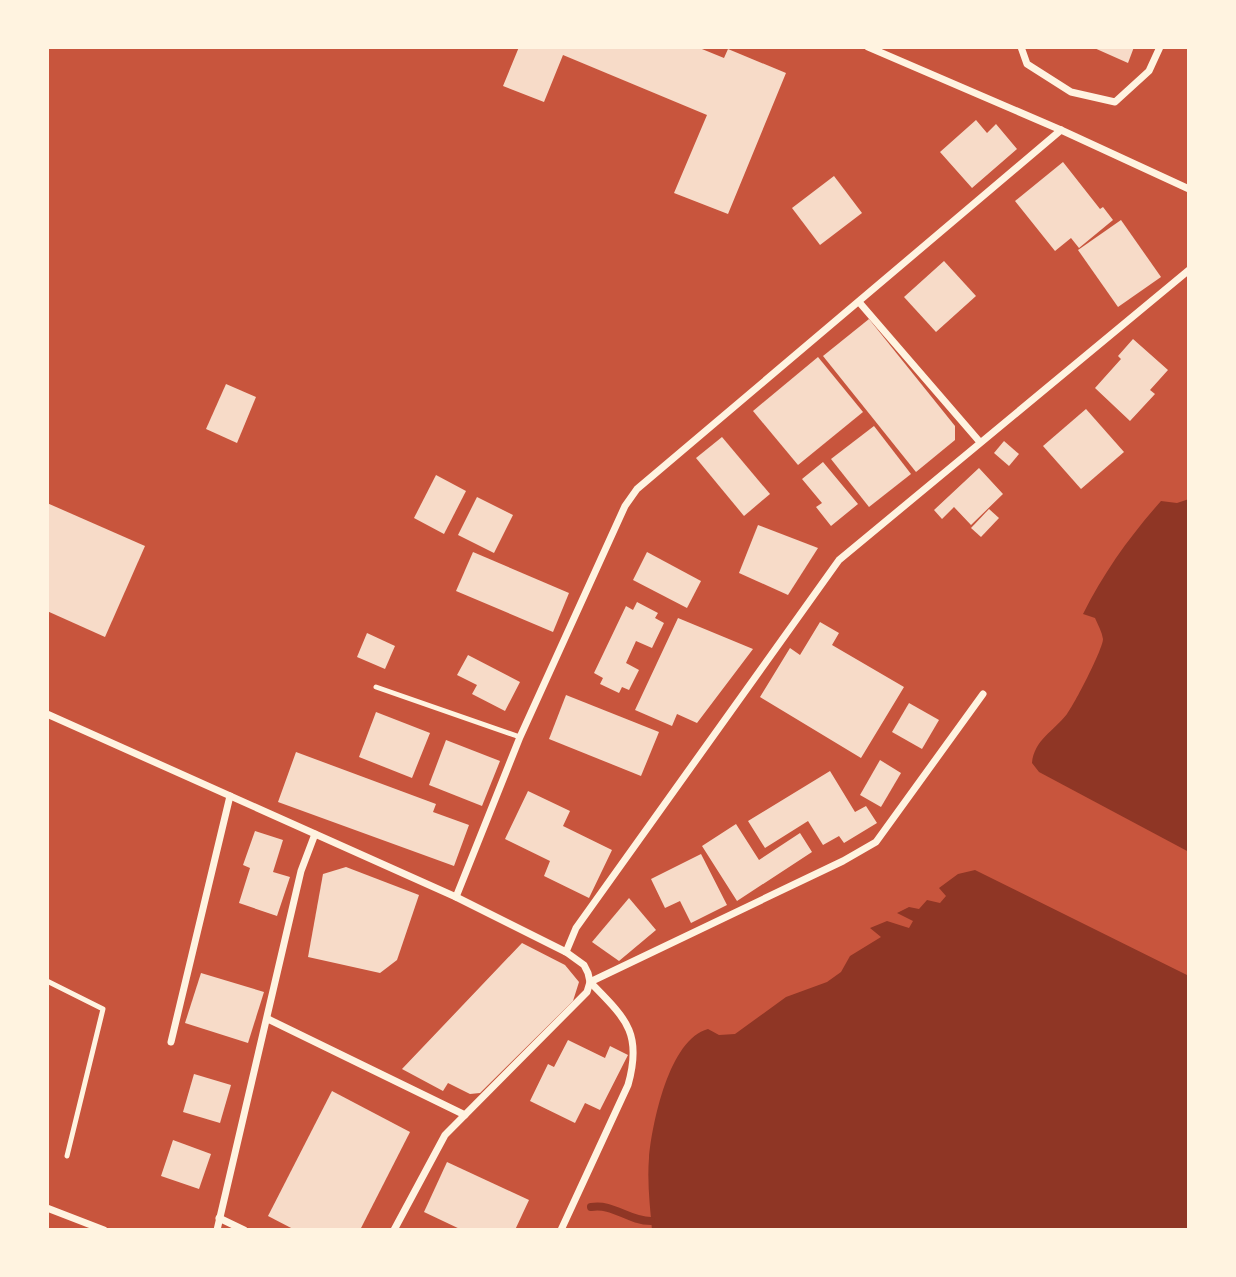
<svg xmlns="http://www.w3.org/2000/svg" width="1236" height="1277" font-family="'Noto Sans',sans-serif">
<rect width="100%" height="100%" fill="#c8553d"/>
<!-- water -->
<g fill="#8f3625">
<path d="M1189,499V852L1039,772L1032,763C1034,740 1054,731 1067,714C1074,705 1103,649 1103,639C1102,632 1098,625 1095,618L1083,614C1104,572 1130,536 1161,501L1177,503Z"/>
<path d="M975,870L1189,976V1230H652C650,1206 647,1182 649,1158C652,1124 669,1039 708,1029L719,1035L735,1034L786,997L827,982L841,972L850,956L881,937L870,928L887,921L909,928L913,921L897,913L909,907L919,909L927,900L940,903L946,896L939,888L958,874Z"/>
</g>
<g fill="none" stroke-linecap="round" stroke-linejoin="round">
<!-- stream -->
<path stroke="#8f3625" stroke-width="8" d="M591,1207C613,1203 628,1221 651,1221"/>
</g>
<!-- building -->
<g fill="#f7dbc8">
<polygon points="519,47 697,47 724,58 728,49 786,73 728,214 674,193 707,115 563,55 544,102 503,86"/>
<polygon points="1092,47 1134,47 1128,63"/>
<polygon points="976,120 987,133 996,124 1017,149 972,188 940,152"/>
<polygon points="1063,162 1100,209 1103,207 1113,220 1079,248 1071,238 1055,251 1015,201"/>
<polygon points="834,176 862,213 820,245 792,208"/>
<polygon points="1121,220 1161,277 1118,307 1078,250"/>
<polygon points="944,261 976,296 936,332 904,297"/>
<polygon points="869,319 955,426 955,440 916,472 823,356"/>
<polygon points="1133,339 1168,370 1150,390 1155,394 1130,421 1095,388 1121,359 1118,356"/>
<polygon points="818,357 863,412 798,465 753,411"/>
<polygon points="226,384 256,397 237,443 206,429"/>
<polygon points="1086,409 1124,452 1081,489 1043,446"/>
<polygon points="874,426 911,474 869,507 831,459"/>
<polygon points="722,437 770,494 744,516 696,458"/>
<polygon points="1004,441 1019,454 1009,466 994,453"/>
<polygon points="823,462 858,504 831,526 816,507 822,503 802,479"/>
<polygon points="979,468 1003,494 971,525 954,507 942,519 934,510"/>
<polygon points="436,475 466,491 444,534 414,518"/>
<polygon points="477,497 513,515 494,553 458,535"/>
<polygon points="47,503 145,546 105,637 47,611"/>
<polygon points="989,509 999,518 981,537 971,528"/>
<polygon points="758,525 818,548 788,595 739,573"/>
<polygon points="473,552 569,593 553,632 456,591"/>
<polygon points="647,552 701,581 687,608 633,580"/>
<polygon points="637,602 658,613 655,618 664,623 652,648 636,641 626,663 639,670 629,690 622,687 619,693 600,684 603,678 594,673 626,606 633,610"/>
<polygon points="678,618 753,649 697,723 677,714 672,726 635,710"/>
<polygon points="820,622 839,633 832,645 904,687 861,758 760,697 790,648 800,655"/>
<polygon points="367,633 395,646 385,669 357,657"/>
<polygon points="468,655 520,682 505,711 472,694 477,685 457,675"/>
<polygon points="566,695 659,732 641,776 549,739"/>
<polygon points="909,703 939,720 922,749 892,732"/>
<polygon points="376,712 430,733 412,778 359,757"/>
<polygon points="446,740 500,761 482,806 429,785"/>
<polygon points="296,752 436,804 433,812 469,825 454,866 278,802"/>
<polygon points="880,760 901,773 881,807 860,795"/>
<polygon points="830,771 855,812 866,806 877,823 844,843 839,836 823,845 808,821 765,848 748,821"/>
<polygon points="528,791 570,811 563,826 612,850 589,898 544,876 550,861 505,839"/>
<polygon points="736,824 759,860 800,833 812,852 737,901 702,846"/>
<polygon points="255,831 283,840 273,872 290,877 277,916 239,903 250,868 243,865"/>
<polygon points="701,854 727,905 691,923 680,901 665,908 651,879"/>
<polygon points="346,867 419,895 397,960 380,973 308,957 323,874"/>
<polygon points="629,898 656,930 619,961 592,942"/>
<polygon points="522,943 565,965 579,982 573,1001 480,1093 470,1094 448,1083 443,1091 402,1069"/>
<polygon points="201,973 264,992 248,1043 185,1023"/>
<polygon points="568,1040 605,1058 610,1046 628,1055 600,1110 585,1103 575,1123 530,1101 548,1064 554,1067"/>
<polygon points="194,1074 231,1085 220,1123 183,1112"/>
<polygon points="332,1091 410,1132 360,1230 295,1230 268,1216"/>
<polygon points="173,1140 211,1154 199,1189 161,1176"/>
<polygon points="447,1162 529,1200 515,1230 462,1230 424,1212"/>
</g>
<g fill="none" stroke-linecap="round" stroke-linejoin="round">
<!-- service -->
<g stroke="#fff3e0" stroke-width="5">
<polyline points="376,687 520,737"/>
<polyline points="47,981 103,1009 67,1156"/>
</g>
<!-- minor -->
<g stroke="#fff3e0" stroke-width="7">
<polyline points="868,47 1061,130 1189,189"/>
<polyline points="1021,47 1027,64 1071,92 1115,102 1149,71 1160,47"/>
<polyline points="859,302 979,441"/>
<polyline points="47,714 456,897 566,952 584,965 588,973 590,982 587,992 445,1135 394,1230"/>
<polyline points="456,897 520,737 625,506 637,489 1061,130"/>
<polyline points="566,952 576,928 839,560 1189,270"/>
<polyline points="268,1019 465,1115"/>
<polyline points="171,1042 230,796"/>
<polyline points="47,1208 104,1230"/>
<polyline points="219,1218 244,1230"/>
<polyline points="217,1230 301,871 315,834"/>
<path d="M561,1230L628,1085C643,1032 625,1018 590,982L843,861L876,842L983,694"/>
</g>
</g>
<!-- border -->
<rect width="1236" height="1277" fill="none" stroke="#fff3e0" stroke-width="98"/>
</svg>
